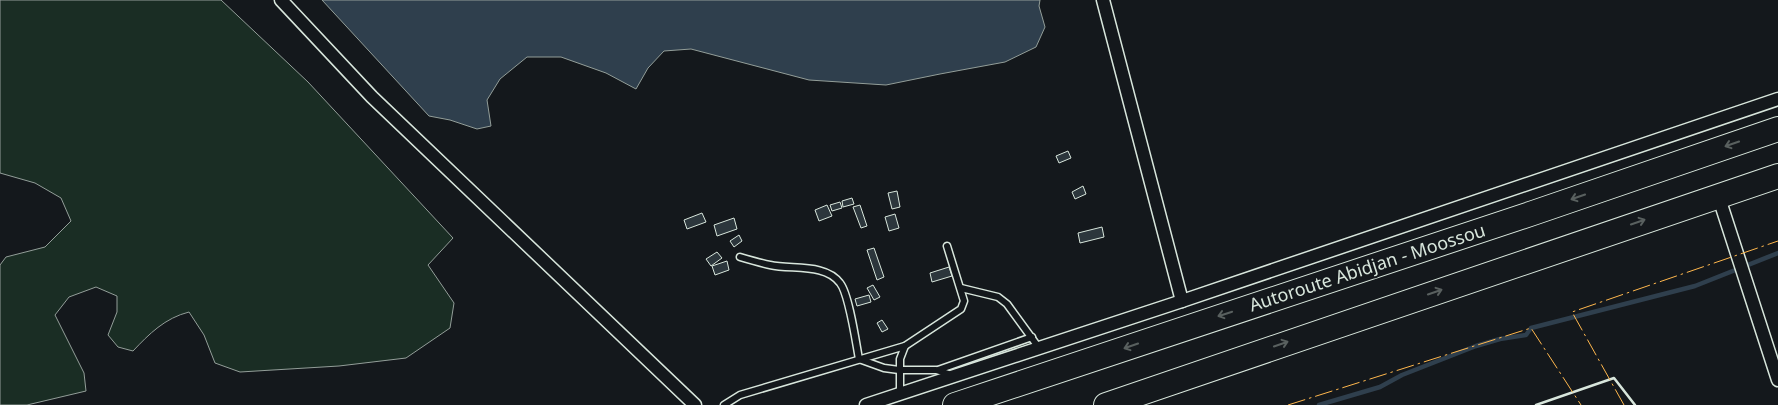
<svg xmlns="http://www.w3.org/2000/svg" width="1778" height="405" font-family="'Noto Sans',sans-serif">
<rect width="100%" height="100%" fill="#14181c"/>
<!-- green -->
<path fill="#1a2d24" stroke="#939e99" d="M0,0H221L308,82L453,238L428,265L454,303L450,328L406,358L339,366L240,372L215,363L204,335L189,312C165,318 149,334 133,351L118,347L108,335L117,312V296L96,287L69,297L55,315L84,373L86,391L27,405H0V265L6,257L45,247L71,221L61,198L35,183L0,173Z"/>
<!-- water -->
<polygon fill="#2f3f4d" stroke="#939e99" points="322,0 1040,0 1039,6 1045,27 1036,47 1005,62 940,74 886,85 809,80 691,49 664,51 648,68 636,89 606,73 561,57 527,57 500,79 487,100 491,126 477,129 450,120 429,116"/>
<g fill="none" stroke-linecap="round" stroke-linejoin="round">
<!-- stream -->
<polyline stroke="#2f3f4d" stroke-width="4.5" points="1319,405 1380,387 1402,375 1476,346 1500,339 1526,335 1531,328 1695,286 1778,253"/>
</g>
<!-- building -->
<g fill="#2c363c" stroke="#d8e6dc">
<polygon points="1068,151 1071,158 1059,163 1056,156"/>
<polygon points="1083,186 1086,194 1075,199 1072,192"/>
<polygon points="897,191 900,207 892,209 888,193"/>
<polygon points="852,198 854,204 843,207 842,201"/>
<polygon points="840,202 842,208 832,211 830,205"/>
<polygon points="827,205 832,216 819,221 815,210"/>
<polygon points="860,205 867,226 861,228 853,207"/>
<polygon points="702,213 706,222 687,229 684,220"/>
<polygon points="895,214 899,228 889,231 885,217"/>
<polygon points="734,218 737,229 717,236 714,225"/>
<polygon points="1102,227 1104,237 1080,243 1078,233"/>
<polygon points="739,235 742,241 734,247 730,241"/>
<polygon points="874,248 884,277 877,280 867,250"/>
<polygon points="717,252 722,258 711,266 706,259"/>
<polygon points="727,261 729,270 715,275 712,266"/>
<polygon points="949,267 952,276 932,282 930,273"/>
<polygon points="873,285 880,297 874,300 867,288"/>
<polygon points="869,295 871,302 857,306 855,299"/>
<polygon points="882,320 888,329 882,332 877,323"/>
</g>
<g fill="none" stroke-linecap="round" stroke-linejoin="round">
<!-- lane casing -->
<g stroke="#d8e6dc" stroke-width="9">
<g id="lane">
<path d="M740,257C750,260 760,263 770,265C792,270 825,263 840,283C849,294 856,343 859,359L884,368L899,370H936L952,375"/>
<polyline points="961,288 998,297 1007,304 1039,348"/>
<polyline points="938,370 1032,337"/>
<polyline points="900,394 900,359 905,346"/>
<polyline points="724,405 740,395 905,346 961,309 964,301 947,246"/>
</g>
</g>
<!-- street casing -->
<g stroke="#d8e6dc" stroke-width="15">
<g id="street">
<polyline points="281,0 372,97 695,405"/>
<polyline points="1103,0 1182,301"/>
<polyline points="1718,195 1778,380"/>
<polyline points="866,405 1182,301 1778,99"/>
</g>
</g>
<!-- highway casing -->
<g stroke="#d8e6dc" stroke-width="26">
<g id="highway">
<polyline points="955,405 1533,213 1778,129"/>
<polyline points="1106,405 1778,176"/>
</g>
</g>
<!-- lane -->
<use href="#lane" stroke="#14181c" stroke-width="6"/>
<!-- street -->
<use href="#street" stroke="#14181c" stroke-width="12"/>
<!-- highway -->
<use href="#highway" stroke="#14181c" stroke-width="24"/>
<!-- wall -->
<polyline stroke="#d8e6dc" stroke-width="2.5" points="1536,405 1614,378 1635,405"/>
<!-- power -->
<g stroke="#ffb74d" stroke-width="1" stroke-dasharray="18 4 2.5 4" stroke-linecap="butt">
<polyline points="1288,405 1531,328 1581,405"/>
<polyline points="1624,405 1572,312 1778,241"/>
</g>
</g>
<!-- one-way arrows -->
<defs><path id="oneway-shaft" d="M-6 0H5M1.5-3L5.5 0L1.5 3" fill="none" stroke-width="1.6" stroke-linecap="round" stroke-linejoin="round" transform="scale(1.25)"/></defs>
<g stroke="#59605f">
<use href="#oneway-shaft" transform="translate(1732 144) rotate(161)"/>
<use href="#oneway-shaft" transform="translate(1578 197) rotate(161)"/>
<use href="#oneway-shaft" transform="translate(1638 222) rotate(-19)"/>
<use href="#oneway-shaft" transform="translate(1435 292) rotate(-19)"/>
<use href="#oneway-shaft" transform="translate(1225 314) rotate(162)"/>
<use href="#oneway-shaft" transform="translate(1281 344) rotate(-19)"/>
<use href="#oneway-shaft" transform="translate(1131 346) rotate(161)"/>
</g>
<g text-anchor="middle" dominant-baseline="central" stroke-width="4" stroke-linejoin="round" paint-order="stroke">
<!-- street labels -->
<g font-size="18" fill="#d8e6dc" stroke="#14181c">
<text transform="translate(1367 267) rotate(-18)">Autoroute Abidjan - Moossou</text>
</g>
</g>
</svg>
